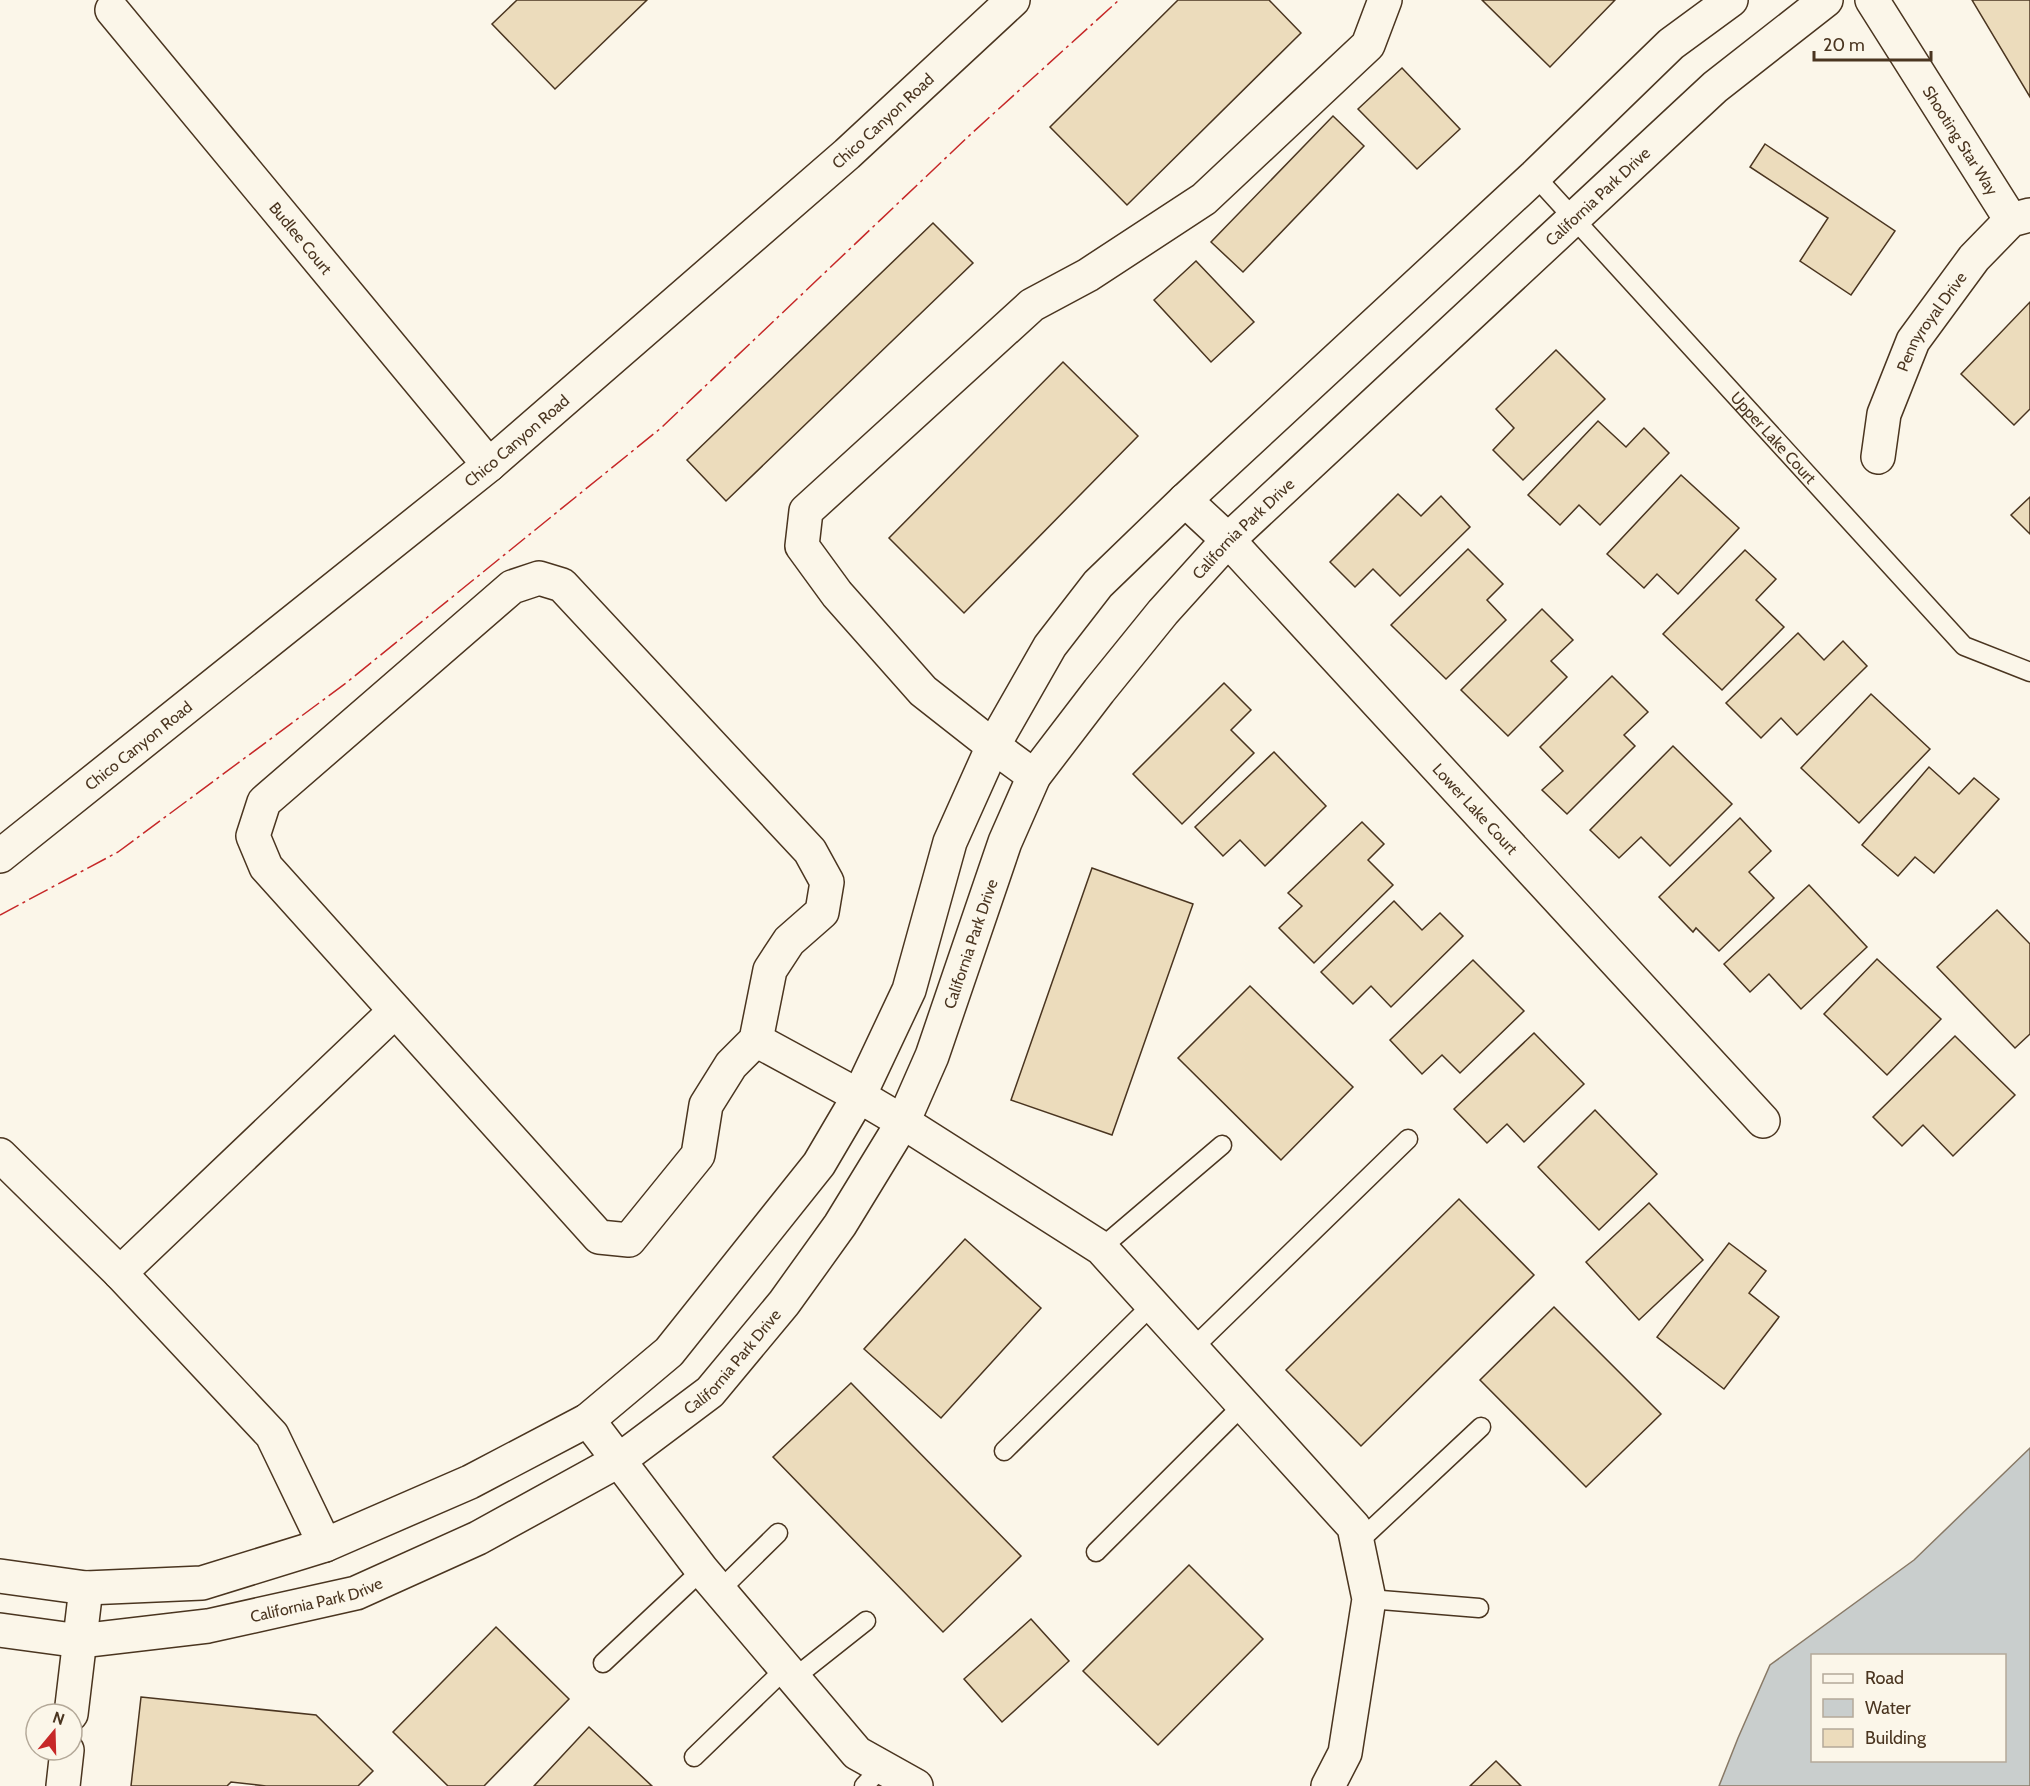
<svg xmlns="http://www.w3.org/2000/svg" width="2030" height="1786" font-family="Cabin,sans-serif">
<rect width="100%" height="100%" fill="#fbf6e9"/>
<!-- water -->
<path fill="#c9cecd" stroke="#887966" stroke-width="1.5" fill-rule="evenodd" d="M2030,1448V1786H1719L1738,1738L1770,1665L1914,1560ZM1812,1656H2004V1760H1812Z"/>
<!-- building -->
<g fill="#ecdcbc" stroke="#4a3520" stroke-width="1.5">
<polygon points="517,0 647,0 555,89 492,24"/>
<polygon points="1178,0 1269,0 1301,33 1127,205 1050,127"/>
<polygon points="1482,0 1615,0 1550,67"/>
<polygon points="1972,0 2030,0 2030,97"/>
<polygon points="1402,68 1460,129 1417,169 1358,109"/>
<polygon points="1333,116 1364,146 1243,272 1211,242"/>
<polygon points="1765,144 1895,231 1851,295 1800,261 1828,218 1750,167"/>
<polygon points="933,223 973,263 726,501 687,460"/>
<polygon points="1196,261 1254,322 1211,362 1154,300"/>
<polygon points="2030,302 2030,409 2014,425 1961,374"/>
<polygon points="1556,350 1605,399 1523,480 1493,450 1514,428 1496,409"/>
<polygon points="1063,362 1138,436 964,613 889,538"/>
<polygon points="1598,421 1626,447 1644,428 1669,453 1600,525 1579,505 1560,525 1528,495"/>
<polygon points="1681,475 1739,528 1678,594 1657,574 1644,588 1607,554"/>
<polygon points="1398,494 1421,516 1441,496 1470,527 1400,596 1373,569 1355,587 1330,562"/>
<polygon points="2030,497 2030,534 2011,515"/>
<polygon points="1468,549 1503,584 1487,600 1506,620 1446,679 1391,625"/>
<polygon points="1745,550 1776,579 1756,600 1784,627 1722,690 1663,634"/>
<polygon points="1542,609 1573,640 1551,661 1567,677 1508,736 1461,690"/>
<polygon points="1798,633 1824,660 1843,641 1867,666 1797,735 1781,718 1761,738 1726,703"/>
<polygon points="1612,676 1648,712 1624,735 1635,746 1567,814 1542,790 1563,771 1540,747"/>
<polygon points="1224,683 1251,710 1231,730 1254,753 1182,824 1133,774"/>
<polygon points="1871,694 1930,749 1859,823 1801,768"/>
<polygon points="1673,746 1732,804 1670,866 1641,837 1619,858 1590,830"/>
<polygon points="1274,752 1326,806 1265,866 1240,840 1223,856 1195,827"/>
<polygon points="1929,767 1959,794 1974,778 1999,799 1934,873 1915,857 1898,876 1862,845"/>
<polygon points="1740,818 1771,851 1749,872 1774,898 1719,951 1696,928 1693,932 1659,897"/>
<polygon points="1362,822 1384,844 1368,860 1393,885 1314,963 1279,928 1302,906 1288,893"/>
<polygon points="1092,868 1193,904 1112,1135 1011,1100"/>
<polygon points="1809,885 1867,947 1801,1009 1769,974 1750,992 1724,964"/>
<polygon points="1394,901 1422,930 1440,913 1463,936 1391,1007 1371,986 1353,1004 1321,972"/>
<polygon points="1997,910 2030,944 2030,1034 2015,1048 1937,967"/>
<polygon points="1877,959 1941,1019 1887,1075 1824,1014"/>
<polygon points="1473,960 1524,1011 1460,1073 1442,1055 1422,1074 1390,1040"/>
<polygon points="1250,986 1353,1087 1281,1160 1178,1058"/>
<polygon points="1534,1033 1584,1084 1524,1142 1507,1124 1487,1143 1454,1109"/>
<polygon points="1955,1036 2015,1095 1953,1156 1923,1125 1902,1146 1873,1117"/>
<polygon points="1595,1110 1657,1174 1599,1230 1538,1167"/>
<polygon points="1459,1199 1534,1275 1361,1446 1286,1370"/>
<polygon points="1649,1203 1703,1260 1639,1320 1586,1262"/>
<polygon points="965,1239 1041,1308 941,1418 864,1349"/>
<polygon points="1729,1243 1766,1271 1749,1293 1779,1317 1724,1389 1657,1337"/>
<polygon points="1554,1307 1661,1414 1586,1487 1480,1380"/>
<polygon points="851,1383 1021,1556 943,1632 773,1457"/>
<polygon points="1189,1565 1263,1639 1158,1745 1083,1671"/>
<polygon points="1031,1619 1069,1661 1002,1722 964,1679"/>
<polygon points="496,1627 569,1699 484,1786 448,1786 393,1732"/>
<polygon points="141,1697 316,1715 373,1771 358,1786 266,1786 231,1782 227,1786 131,1786"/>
<polygon points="589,1727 652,1786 534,1786"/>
<polygon points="1496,1761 1521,1786 1470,1786"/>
</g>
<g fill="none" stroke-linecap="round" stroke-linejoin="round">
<!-- service casing -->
<g stroke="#4a3520" stroke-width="21">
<g id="service">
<path id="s1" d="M1535,176L1964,646L2030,672"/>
<polyline points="1101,1248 1222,1145"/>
<polyline points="1192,1349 1408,1139"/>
<polyline points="1004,1451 1152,1305"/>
<polyline points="1357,1543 1481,1427"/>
<polyline points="1096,1552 1243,1405"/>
<polyline points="719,1591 778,1533"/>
<polyline points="1369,1599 1479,1608"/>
<polyline points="603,1663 702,1570"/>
<polyline points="794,1678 866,1621"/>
<polyline points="694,1757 785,1669"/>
<polyline points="864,1786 882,1767"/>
</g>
</g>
<!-- minor casing -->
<g stroke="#4a3520" stroke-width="36">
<g id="minor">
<path id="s2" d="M1872,0L2011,220"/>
<path id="s3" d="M112,10L489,465"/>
<path id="s4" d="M1878,457L1884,414L1913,341L1974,258L2011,220L2030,215"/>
<path id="s5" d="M1185,500L1228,540L1763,1121"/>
<polygon points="539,578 562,585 810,851 827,882 822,912 789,941 770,970 756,1040 731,1065 706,1105 698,1155 629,1240 599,1237 266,867 253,836 264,802 512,587"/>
<polyline points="1034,776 993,746 923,691 837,594 802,546 806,511 1032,305 1088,275 1204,199 1368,45 1385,0"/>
<polyline points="756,1040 859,1096 903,1122 1101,1248 1354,1527 1369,1599 1345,1753 1328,1786"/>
<polyline points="0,1155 120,1273 272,1435 325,1545"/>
<polyline points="120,1273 395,1011"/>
<polyline points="588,1420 702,1570 857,1753 916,1786"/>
<polyline points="0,1576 86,1588 202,1583 325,1545 470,1482 588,1420 669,1352 819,1164 859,1096 909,990 950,842 993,746 1050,646 1098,584 1185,500 1535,176 1671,44 1731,0"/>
<path id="s6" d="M0,1630L80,1641L208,1626L356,1593L478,1538L618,1461L710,1392L784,1303L840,1225L903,1122L932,1056L1005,842L1034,776L1099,691L1163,612L1228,540L1715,87L1826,0"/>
<polyline points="71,1714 86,1588"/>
<polyline points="63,1786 67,1750"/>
</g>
</g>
<!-- tertiary casing -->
<g stroke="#4a3520" stroke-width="36">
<g id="tertiary">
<path id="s7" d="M0,856L489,465L847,154L1013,0"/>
</g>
</g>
<!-- service -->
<use href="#service" stroke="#fbf6e9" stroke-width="18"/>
<!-- minor -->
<use href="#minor" stroke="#fbf6e9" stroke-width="33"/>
<!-- tertiary -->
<use href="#tertiary" stroke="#fbf6e9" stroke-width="33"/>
<!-- power -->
<polyline stroke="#c62828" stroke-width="1.5" stroke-dasharray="21 4.5 3 4.5" stroke-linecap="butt" points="0,915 118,852 346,683 661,428 972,133 1119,0"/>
</g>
<g text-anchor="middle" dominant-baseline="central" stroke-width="4.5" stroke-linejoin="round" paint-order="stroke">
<!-- street labels -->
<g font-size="16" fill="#4a3520" stroke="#fbf6e9">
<text stroke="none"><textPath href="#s7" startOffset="1149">Chico Canyon Road</textPath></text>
<text stroke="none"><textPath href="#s2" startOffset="166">Shooting Star Way</textPath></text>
<text stroke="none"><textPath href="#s6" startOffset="2283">California Park Drive</textPath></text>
<text stroke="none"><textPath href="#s3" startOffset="296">Budlee Court</textPath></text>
<text stroke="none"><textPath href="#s4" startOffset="148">Pennyroyal Drive</textPath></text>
<text stroke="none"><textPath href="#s1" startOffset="354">Upper Lake Court</textPath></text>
<text stroke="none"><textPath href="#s7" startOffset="663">Chico Canyon Road</textPath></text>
<text stroke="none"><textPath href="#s6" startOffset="1797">California Park Drive</textPath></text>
<text stroke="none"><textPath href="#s7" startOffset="177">Chico Canyon Road</textPath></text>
<text stroke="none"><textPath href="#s5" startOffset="424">Lower Lake Court</textPath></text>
<text stroke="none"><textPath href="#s6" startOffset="1293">California Park Drive</textPath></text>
<text stroke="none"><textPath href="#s6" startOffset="807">California Park Drive</textPath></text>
<text stroke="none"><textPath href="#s6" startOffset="321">California Park Drive</textPath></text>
</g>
</g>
<!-- legend -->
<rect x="1811" y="1654" width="195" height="108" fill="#fbf6e9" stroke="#b4a999" stroke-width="1.5"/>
<rect x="1823" y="1674" width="30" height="9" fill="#fbf6e9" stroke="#b4a999" stroke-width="1.5"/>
<text x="1865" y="1684" font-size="18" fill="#4a3520">Road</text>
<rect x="1823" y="1699" width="30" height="18" fill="#c9cecd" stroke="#b4a999" stroke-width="1.5"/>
<text x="1865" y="1714" font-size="18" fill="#4a3520">Water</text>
<rect x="1823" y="1729" width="30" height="18" fill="#ecdcbc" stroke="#b4a999" stroke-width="1.5"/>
<text x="1865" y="1744" font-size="18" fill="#4a3520">Building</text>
<!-- north arrow -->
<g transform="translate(54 1732) rotate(19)"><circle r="28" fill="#fbf6e9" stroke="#b4a999" stroke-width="1.5"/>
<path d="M0-4.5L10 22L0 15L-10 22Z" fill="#c62828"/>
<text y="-9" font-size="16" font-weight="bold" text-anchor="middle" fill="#4a3520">N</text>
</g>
<!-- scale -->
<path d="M1814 51v9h117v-9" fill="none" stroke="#4a3520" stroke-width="3"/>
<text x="1823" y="51" font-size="18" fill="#4a3520" stroke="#fbf6e9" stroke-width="4.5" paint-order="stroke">20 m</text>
</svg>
